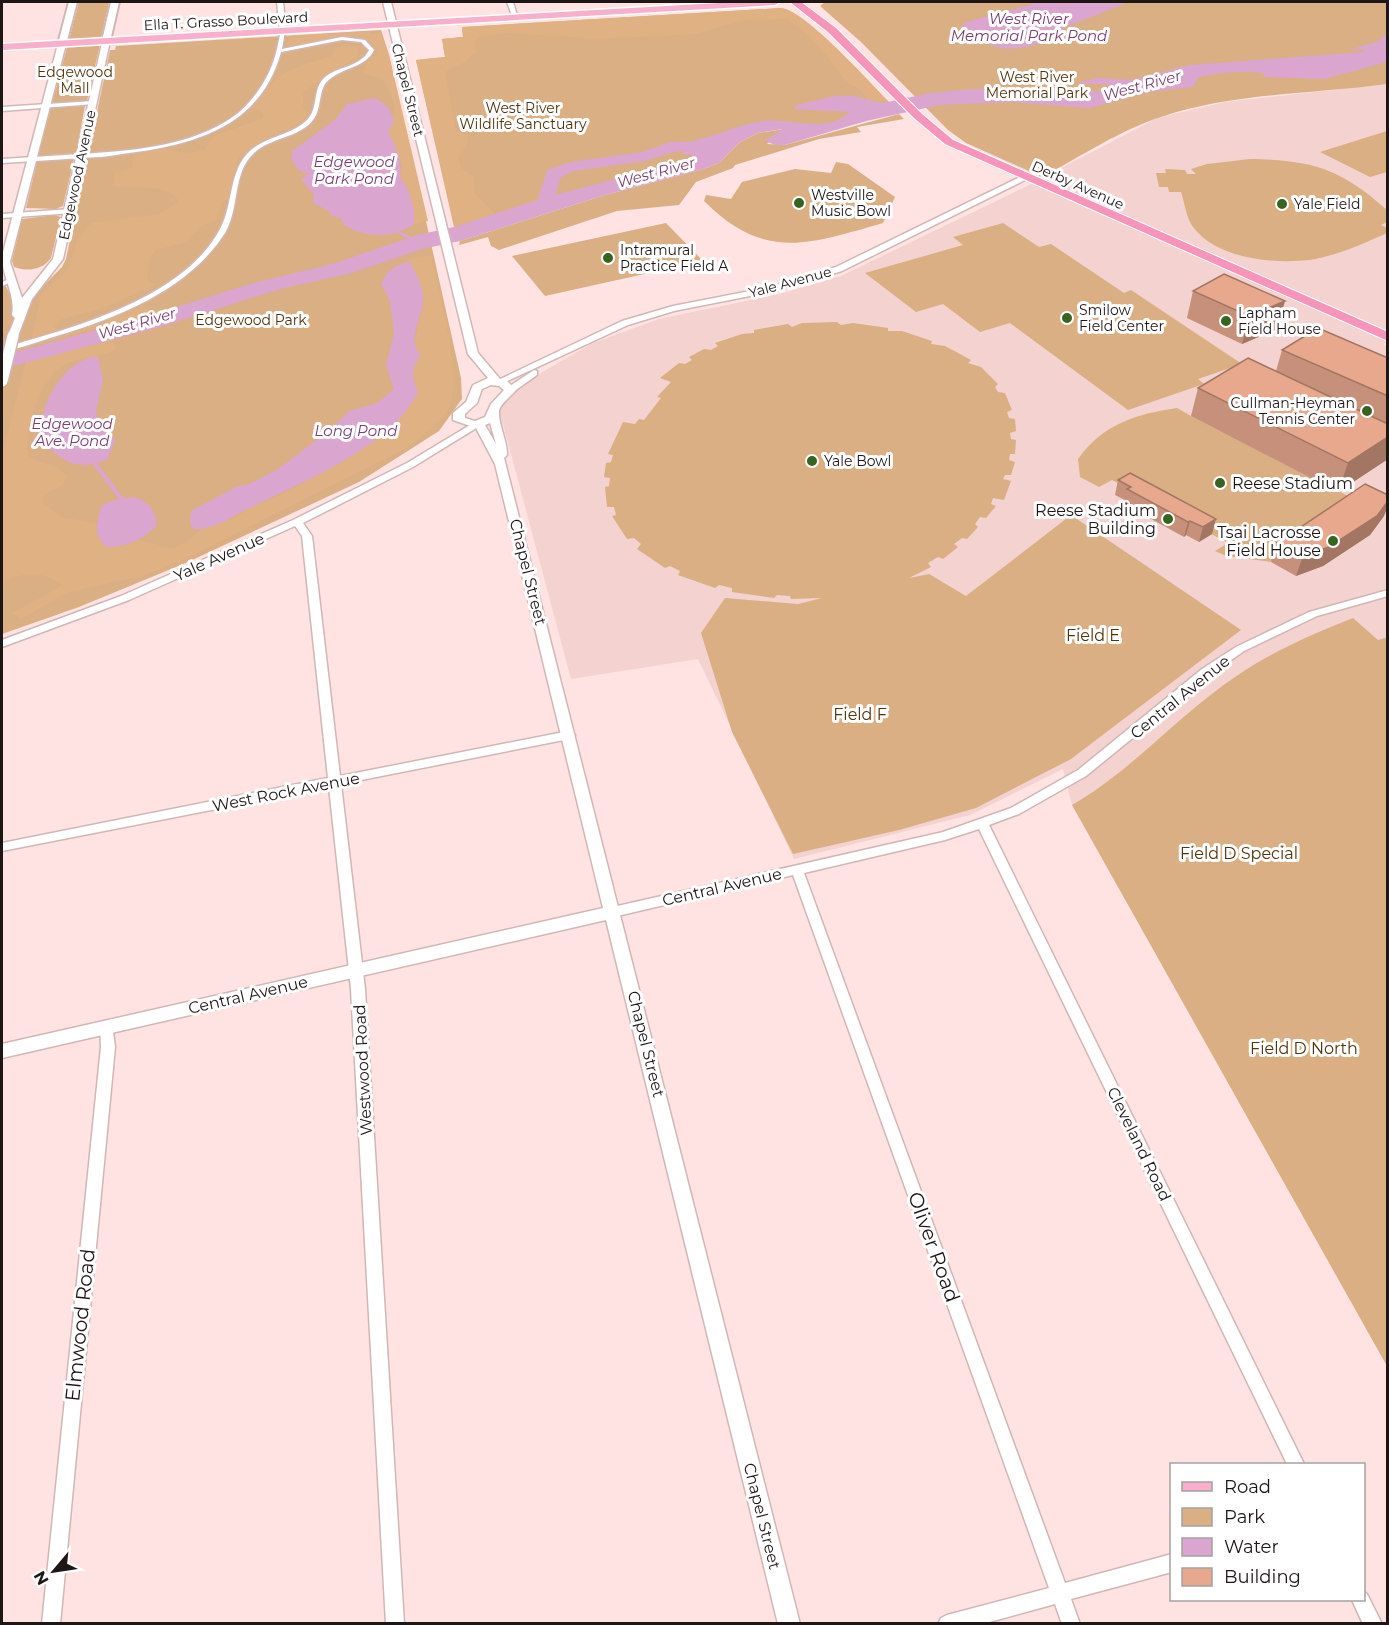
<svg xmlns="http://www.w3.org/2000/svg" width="1389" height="1625" font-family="Montserrat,sans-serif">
<rect width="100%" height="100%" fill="#fee3e2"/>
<!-- built -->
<polygon fill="#f3d2d0" points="1387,84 1388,342 1383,344 1388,346 1387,1366 1072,805 1063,769 970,815 794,859 698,659 571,679 499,409 515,392 544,371 593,343 659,319 780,294 841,276 1025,187 1157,118 1225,102"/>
<!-- green -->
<g fill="#daaf84">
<polygon points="79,2 109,2 101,38 69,40"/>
<path d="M825,2H1387V84C1314,94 1231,93 1161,117C1120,130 1080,157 1042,177L966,143L948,130L861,42L820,6Z"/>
<path d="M781,8C806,11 872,85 893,106L835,125L773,126L742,131L704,159L456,233L416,60L445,57L442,39L463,37L462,27Z"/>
<polygon points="381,30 389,55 461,378 462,399 439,431 359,482 188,562 79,607 2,634 2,279 11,296 35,294 62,267 66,259 110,50 115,50 116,46"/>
<polygon points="100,45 87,101 52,103 67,47"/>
<polygon points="85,106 76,153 38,156 51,108"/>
<polygon points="899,114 904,119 857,127 861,132 819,139 735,165 733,168 696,182 679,205 617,211 499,250 491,246 488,237 459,245 460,241 605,195 700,170 719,163 740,142 758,133 784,129 767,144 785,145"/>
<polygon points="1387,131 1387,172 1370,177 1320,152"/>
<polygon points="74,159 63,206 56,209 26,208 37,162"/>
<path d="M1250,159C1312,160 1340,168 1387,210V222L1381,225L1387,228V233C1363,244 1336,256 1309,260C1273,264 1217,259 1193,227C1186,217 1185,204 1181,192H1169L1168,187H1159L1156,173H1166L1165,169L1185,170L1187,174H1196L1191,169L1207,164Z"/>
<path d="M836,162L848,164L895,197L883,223C809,244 765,262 704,201L706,195L731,199L742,182L795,169L831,173Z"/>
<path d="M55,215L61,217L51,258C42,270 28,272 14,267L12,261L22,219Z"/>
<polygon points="666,223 703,261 545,296 512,256"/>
<polygon points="1003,223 1039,247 1051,244 1124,293 1131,290 1242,364 1198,379 1204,384 1128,410 1010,323 980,332 943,304 916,312 865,273 963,245 953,237"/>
<polygon points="837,322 841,325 853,323 888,328 888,331 902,331 932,341 931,344 945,346 971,360 968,363 981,367 998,384 995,387 998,392 1005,393 1012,410 1007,412 1009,418 1015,419 1016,431 1010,433 1011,439 1016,440 1015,454 1010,454 1009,460 1015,462 1011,475 1005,475 1003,479 1011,481 1004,500 993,498 991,504 996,506 986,518 980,517 975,524 978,527 967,539 962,538 954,544 958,547 943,559 938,557 928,563 931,567 909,578 929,574 966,596 1071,515 1241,630 1071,759 976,808 899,830 793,854 732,732 701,633 725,598 798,604 822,598 791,599 790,596 777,595 774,598 732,592 732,588 719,585 715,588 678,575 680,571 670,566 665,568 637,549 641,544 634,538 627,539 612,516 616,515 614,507 607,507 605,487 609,486 610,478 604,477 606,463 611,462 613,455 608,454 623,422 635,424 639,419 644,420 661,398 657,397 671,382 660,378 679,363 685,364 692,360 689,357 704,349 711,350 718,346 715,343 742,334 754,333 754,330 788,324 792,327 802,323"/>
<path d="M1177,408L1191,416L1356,500L1272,562L1226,556L1215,551L1228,543L1112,480L1099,487L1080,477L1078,459C1103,424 1136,414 1177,408Z"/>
<path d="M1353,618L1378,640L1388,637L1387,1366L1072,805C1133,770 1179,714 1238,675C1273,651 1313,634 1353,618Z"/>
</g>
<!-- forest -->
<g fill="#e0b182">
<path d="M781,8C805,10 868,81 888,101H868C858,82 850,88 842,77C826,54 811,36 788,19L741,21L696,34L597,39L508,33L479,37L474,43L477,51L465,62L445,72L456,131L468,136L467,145L458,158L462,169L474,177L475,194L495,214L454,227L416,60L445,57L442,39L463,37L462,27Z"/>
<path d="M370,31V34L381,33L389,55L428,221L414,224L409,191L400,176L402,166L388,132C400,114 393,97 383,79L364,74L367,62L377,53L375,45C350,25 316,44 290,49L285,45L288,36Z"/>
<path d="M344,46L358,48L357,57L303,92V106L308,116L297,125L266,138L238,158L228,199L222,202L216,221L202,225L186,242L156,250L149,259L147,279L152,284L159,283L103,308L60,320L55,326L56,331L31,339L41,295L67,270L72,260L77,240L91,223L159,214L178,202C176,185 127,186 113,187L115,172L132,168L133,154L164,149L188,153L204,150L214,136L263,118L262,112L251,108C258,100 265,90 272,83C288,67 312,62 332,56L335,48Z"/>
<path d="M431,255C438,287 465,384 448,410C438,425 420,437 407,448L185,559L143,576L69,592L21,619L12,613L63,585C38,570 29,573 2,581V454L26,362L112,340L117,349C101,358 84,356 68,363C40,376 22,430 29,458L56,467L67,476L63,485L45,494L42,502L62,517L96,523L98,538L121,547L138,540L172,548L187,542L201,529L232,519L248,509L286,492L343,462L375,439L417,392C411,373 412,349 417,329C419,320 424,307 423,297C421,283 414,271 407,259Z"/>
<polygon points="144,306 154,314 40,343"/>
</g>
<!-- water -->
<g fill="#daa5cf">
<path d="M1038,2H1129L1063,28L1066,32C1024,51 1003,58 962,30L961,26L965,23C990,14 1014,11 1038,2Z"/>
<path d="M1387,33V62L1324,79L1263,77L1265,74C1253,69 1212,73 1199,77L1193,87L1149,92L1090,108L1010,102L939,105L866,121L785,145H775L765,141L783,129L758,133L740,142L719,163L700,170L605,195L460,241L422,249L352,273L280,289L160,327L2,369V356L154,314L250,284L332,264L417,235L454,227L547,197L695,158L696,156L683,154L692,141C717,136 738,124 764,121C789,118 830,134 849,112L793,109L797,105L834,96H853L883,103L930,93L973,89L1111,91L1113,85L1076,83L1098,78L1131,80L1190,65L1364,52L1365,50L1350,49L1377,42Z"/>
<path d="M374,98C384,101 392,111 394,122L388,132C395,146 403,160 400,176C409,190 416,207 414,224C393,239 366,238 344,225L341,218L332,216L329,211L313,203L314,195L301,179L308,174L298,170L291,158L292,151L335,120L347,104Z"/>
<path d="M409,262C416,272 422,284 423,297C424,316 405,340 421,355C410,369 412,377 418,392C392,447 302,482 250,508C232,516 215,530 194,529L190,524L191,511L236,487L249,484L278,469L331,429L349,411L377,403L394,389L386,365L394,333L390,301L381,284C386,272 395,264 409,262Z"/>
<path d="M91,357H98L103,379L96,411L98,421L109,428L115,441L107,460C77,470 67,464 43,444C36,411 57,368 91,357Z"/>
<path d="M135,497C149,502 155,510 157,525C144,540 126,547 106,547C93,534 96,522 102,505L121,498Z"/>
</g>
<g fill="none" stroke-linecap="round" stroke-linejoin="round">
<!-- stream-far1 -->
<polyline stroke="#daa5cf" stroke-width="3" points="400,233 416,241"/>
<!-- stream -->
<polyline stroke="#daa5cf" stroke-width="4" points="95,464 121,498"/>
<!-- river -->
<polygon fill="#daa5cf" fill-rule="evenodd" points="723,141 729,143 731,146 729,149 673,152 645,161 574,171 561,177 551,209 545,210 536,205 547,170 571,162 642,152 671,142"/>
<!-- pedestrian casing -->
<g stroke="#d0b7b6" stroke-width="3">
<g id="pedestrian">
<path d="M281,30L285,31L282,49L342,37L365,40L374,50C365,68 344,67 330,79C317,88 323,108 313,120C299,138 271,137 254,153C232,173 240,208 225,233C187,292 114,319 50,338C34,343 18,349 2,352V348C72,328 183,299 220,229C234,204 228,170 251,150C268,136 292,135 307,120C319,108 312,90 324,78C337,66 360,68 369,50L361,42L342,40L281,52C261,126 196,144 129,153C116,155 89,160 78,156L81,154C129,151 183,147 225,122C245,111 261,90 270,70C276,57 278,44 281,30Z"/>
<polygon points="12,278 15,280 14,281 2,286 2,282"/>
</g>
</g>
<!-- minor casing -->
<g stroke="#d0b7b6" stroke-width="3">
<g id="minor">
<polygon points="277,2 283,2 286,31 283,33 280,31"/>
<polygon points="507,2 513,2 518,19 513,18"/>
<polygon points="93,101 96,103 95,104 2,111 2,107"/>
<polygon points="81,154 84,154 84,158 2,163 2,159"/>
<polygon points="1022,176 1029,178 842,271 775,291 674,311 628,325 501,384 498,385 494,382 622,321 673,306 771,287 836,267"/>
<polygon points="70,209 73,209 73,213 2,218 2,214"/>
<polygon points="534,370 537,371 537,375 513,392 507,392 507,388"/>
<polygon points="475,422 478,423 478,427 413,467 303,523 312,536 340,776 569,731 575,735 569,739 341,784 365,989 404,1624 386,1624 351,989 329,787 2,851 2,843 328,778 302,536 295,526 129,600 2,647 2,640 121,596 293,520 407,463"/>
<polygon points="1388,590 1388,596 1317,616 1244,651 1210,675 1086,776 1019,814 989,825 1304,1464 1287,1464 979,829 945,840 804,873 1065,1583 1172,1554 1172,1572 1071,1599 1080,1624 1062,1624 1055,1604 982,1624 938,1624 941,1618 947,1615 1049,1588 793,875 613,917 609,915 607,912 609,909 613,907 943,832 1011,808 1078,770 1202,669 1236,647 1309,612"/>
<polygon points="107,1022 112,1023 115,1047 60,1624 42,1624 101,1047 100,1027 102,1023"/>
<polygon points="1364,1592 1367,1594 1382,1624 1363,1624 1352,1600 1364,1600"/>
</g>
</g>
<!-- tertiary casing -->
<g stroke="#d0b7b6" stroke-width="3">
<g id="tertiary">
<path d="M383,2H391L478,353L500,379L507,381L516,390C511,396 503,402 500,408C495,416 508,442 507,455L504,458L800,1624H778L606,920L2,1058V1044L603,908L495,464L476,428L453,420V413L466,402L473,385L488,378L468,354ZM491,385L499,386L504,390L491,404L485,417L475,421L465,418V414L477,403L482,389ZM490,423L496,444L485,425Z"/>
<path d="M103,39L110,41L63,259L32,299L18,336L9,338L8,336L15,318L12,315C16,295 2,277 2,256L58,44L62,42L66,44L10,262L22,298L53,259Z"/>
</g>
</g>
<!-- secondary casing -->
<g stroke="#d0b7b6" stroke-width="4">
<g id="secondary">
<polygon points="69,2 77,2 66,44 62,47 58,44"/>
<polygon points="111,2 119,2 110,41 106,44 102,41"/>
</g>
</g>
<!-- primary casing -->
<g stroke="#fff" stroke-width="3">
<polygon id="primary" points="736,2 780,2 775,5 2,50 2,44"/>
</g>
<!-- trunk casing -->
<g stroke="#fff" stroke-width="2">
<polygon id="trunk" points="790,2 801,2 836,28 922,114 953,140 1388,332 1388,341 945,144 914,118 828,32"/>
</g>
<!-- pedestrian -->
<use href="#pedestrian" fill="#fff" fill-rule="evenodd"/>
<!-- minor -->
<use href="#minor" fill="#fff" fill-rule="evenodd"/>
<!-- tertiary -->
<use href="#tertiary" fill="#fff" fill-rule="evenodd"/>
<!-- secondary -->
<use href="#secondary" fill="#fff" fill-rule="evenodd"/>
<!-- primary -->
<use href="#primary" fill="#f8afcb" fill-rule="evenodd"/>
<!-- trunk -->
<use href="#trunk" fill="#f694ba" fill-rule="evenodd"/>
<!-- tertiary-bridge casing -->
<g stroke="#d0b7b6" stroke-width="14" stroke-linecap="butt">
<polyline id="tertiary-bridge" points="2,381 13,336"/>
</g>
<!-- tertiary-bridge -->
<use href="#tertiary-bridge" stroke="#fff" stroke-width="11"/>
</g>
<!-- wall -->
<g fill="#c7907a">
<polygon points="1193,291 1277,329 1242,344 1187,318"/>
<polygon points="1282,350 1388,358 1388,459 1338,492 1191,416 1198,388 1276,371"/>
<polygon points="1130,473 1212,534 1199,542 1186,535 1184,537 1124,504 1125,500 1115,495 1118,480"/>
<polygon points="1384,516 1370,535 1323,566 1296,576 1271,562 1277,543"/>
</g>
<!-- shaded-wall -->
<g fill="#a27663">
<polygon points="1285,301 1277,329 1242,344 1249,316"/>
<polygon points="1388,437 1388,459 1338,492 1348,463"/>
<polygon points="1388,501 1388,506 1384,516 1370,535 1323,566 1296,576 1303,556"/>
<polygon points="1216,519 1212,534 1199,542 1203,527"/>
<polygon points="1190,521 1186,535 1184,537 1188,522"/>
</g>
<!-- building -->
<g fill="#e7a88e" stroke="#a27663" stroke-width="1.5">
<polygon points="1224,274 1285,301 1249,316 1193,291"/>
<polygon points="1318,328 1388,358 1388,396 1282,350"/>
<polygon points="1248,358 1388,424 1388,437 1348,463 1198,388"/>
<polygon points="1130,473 1216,519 1203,527 1190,521 1188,522 1127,489 1131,487 1118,480"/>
<polygon points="1365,484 1388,495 1388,501 1377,516 1329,547 1303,556 1277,543"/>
</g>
<!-- markers -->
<g fill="#386320" stroke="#fff" stroke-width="2">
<circle cx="799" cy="203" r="6"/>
<circle cx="1282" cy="204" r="6"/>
<circle cx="608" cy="258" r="6"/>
<circle cx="1067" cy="318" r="6"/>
<circle cx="1226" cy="321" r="6"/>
<circle cx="1367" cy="411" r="6"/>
<circle cx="812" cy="461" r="6"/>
<circle cx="1220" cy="483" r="6"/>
<circle cx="1168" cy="519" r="6"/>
<circle cx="1333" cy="541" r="6"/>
</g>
<g text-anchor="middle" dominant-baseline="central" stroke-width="6" stroke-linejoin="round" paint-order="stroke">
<!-- far-street labels -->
<g font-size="14" fill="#1e1515" stroke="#fff">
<text transform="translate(226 21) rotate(-3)">Ella T. Grasso Boulevard</text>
<text transform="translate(408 90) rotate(76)">Chapel Street</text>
<text transform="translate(77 175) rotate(-78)">Edgewood Avenue</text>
<text transform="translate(1078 185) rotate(24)">Derby Avenue</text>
<text transform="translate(790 282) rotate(-15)">Yale Avenue</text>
</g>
<!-- far-park labels -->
<g font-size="14" fill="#52330d" stroke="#fff">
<text x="75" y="72">Edgewood<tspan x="75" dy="16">Mall</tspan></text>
<text x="1037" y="77">West River<tspan x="1037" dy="16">Memorial Park</tspan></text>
<text x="523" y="108">West River<tspan x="523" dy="16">Wildlife Sanctuary</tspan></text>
<text x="251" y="320">Edgewood Park</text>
</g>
<!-- far-poi labels -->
<g font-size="14" fill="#1e1515" stroke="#fff" text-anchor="start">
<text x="811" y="195">Westville<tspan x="811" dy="16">Music Bowl</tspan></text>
<text x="1294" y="204">Yale Field</text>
<text x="620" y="250">Intramural<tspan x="620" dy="16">Practice Field A</tspan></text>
<text x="1079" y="310">Smilow<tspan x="1079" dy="16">Field Center</tspan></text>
<text x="1238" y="313">Lapham<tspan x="1238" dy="16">Field House</tspan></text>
<text x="1355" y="403" text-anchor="end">Cullman-Heyman<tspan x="1355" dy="16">Tennis Center</tspan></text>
<text x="824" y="461">Yale Bowl</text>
</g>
<!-- far-water labels -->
<g font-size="15" font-style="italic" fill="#7b3c71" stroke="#fff">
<text x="1029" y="18">West River<tspan x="1029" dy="17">Memorial Park Pond</tspan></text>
<text transform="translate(1142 85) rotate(-15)">West River</text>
<text x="354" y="161">Edgewood<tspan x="354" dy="17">Park Pond</tspan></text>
<text transform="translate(656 172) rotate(-15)">West River</text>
<text transform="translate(137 323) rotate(-16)">West River</text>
<text x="72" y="423">Edgewood<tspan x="72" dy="17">Ave. Pond</tspan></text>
<text x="356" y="430">Long Pond</text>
</g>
<!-- poi labels -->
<g font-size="16" fill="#1e1515" stroke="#fff" text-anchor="end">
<text x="1232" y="483" text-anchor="start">Reese Stadium</text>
<text x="1156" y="510">Reese Stadium<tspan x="1156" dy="18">Building</tspan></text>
<text x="1321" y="532">Tsai Lacrosse<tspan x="1321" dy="18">Field House</tspan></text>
</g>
<!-- street labels -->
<g font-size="16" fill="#1e1515" stroke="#fff">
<text transform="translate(219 557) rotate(-24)">Yale Avenue</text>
<text transform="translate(528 572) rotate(76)">Chapel Street</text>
<text transform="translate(1180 697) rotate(-39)">Central Avenue</text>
<text transform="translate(286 792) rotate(-11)">West Rock Avenue</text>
<text transform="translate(722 887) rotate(-13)">Central Avenue</text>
<text transform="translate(248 995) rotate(-13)">Central Avenue</text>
<text transform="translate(646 1044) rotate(76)">Chapel Street</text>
<text transform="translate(363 1070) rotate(-93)">Westwood Road</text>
<text transform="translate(1139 1144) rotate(64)">Cleveland Road</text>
<text transform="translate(762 1516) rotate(76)">Chapel Street</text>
</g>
<!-- park labels -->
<g font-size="16" fill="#52330d" stroke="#fff">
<text x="1093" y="635">Field E</text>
<text x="860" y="714">Field F</text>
<text x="1239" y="853">Field D Special</text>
<text x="1304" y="1048">Field D North</text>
</g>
<!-- near-street labels -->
<g font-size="20" fill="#1e1515" stroke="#fff">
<text transform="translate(934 1247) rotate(70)">Oliver Road</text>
<text transform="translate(80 1325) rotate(-84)">Elmwood Road</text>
</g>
</g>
<!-- border -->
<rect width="1389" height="1625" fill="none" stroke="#1e1515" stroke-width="6"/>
<!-- legend -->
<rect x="1170" y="1463" width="195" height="138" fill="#ffffff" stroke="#a5a1a1" stroke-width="1.5"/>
<rect x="1182" y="1482" width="30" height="9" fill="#f8afcb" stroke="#a5a1a1" stroke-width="1.5"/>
<text x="1224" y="1493" font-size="18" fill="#1e1515">Road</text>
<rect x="1182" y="1508" width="30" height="18" fill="#daaf84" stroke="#a5a1a1" stroke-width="1.5"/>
<text x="1224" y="1523" font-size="18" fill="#1e1515">Park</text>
<rect x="1182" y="1538" width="30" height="18" fill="#daa5cf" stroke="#a5a1a1" stroke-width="1.5"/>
<text x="1224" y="1553" font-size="18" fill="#1e1515">Water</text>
<rect x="1182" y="1568" width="30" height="18" fill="#e7a88e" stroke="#a5a1a1" stroke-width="1.5"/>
<text x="1224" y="1583" font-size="18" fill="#1e1515">Building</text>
<!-- north arrow -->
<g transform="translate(54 1571) rotate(241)" stroke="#ffffff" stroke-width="4.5" paint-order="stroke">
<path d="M0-4.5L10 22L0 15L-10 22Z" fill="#1e1515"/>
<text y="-9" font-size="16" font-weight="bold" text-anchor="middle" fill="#1e1515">N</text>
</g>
</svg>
